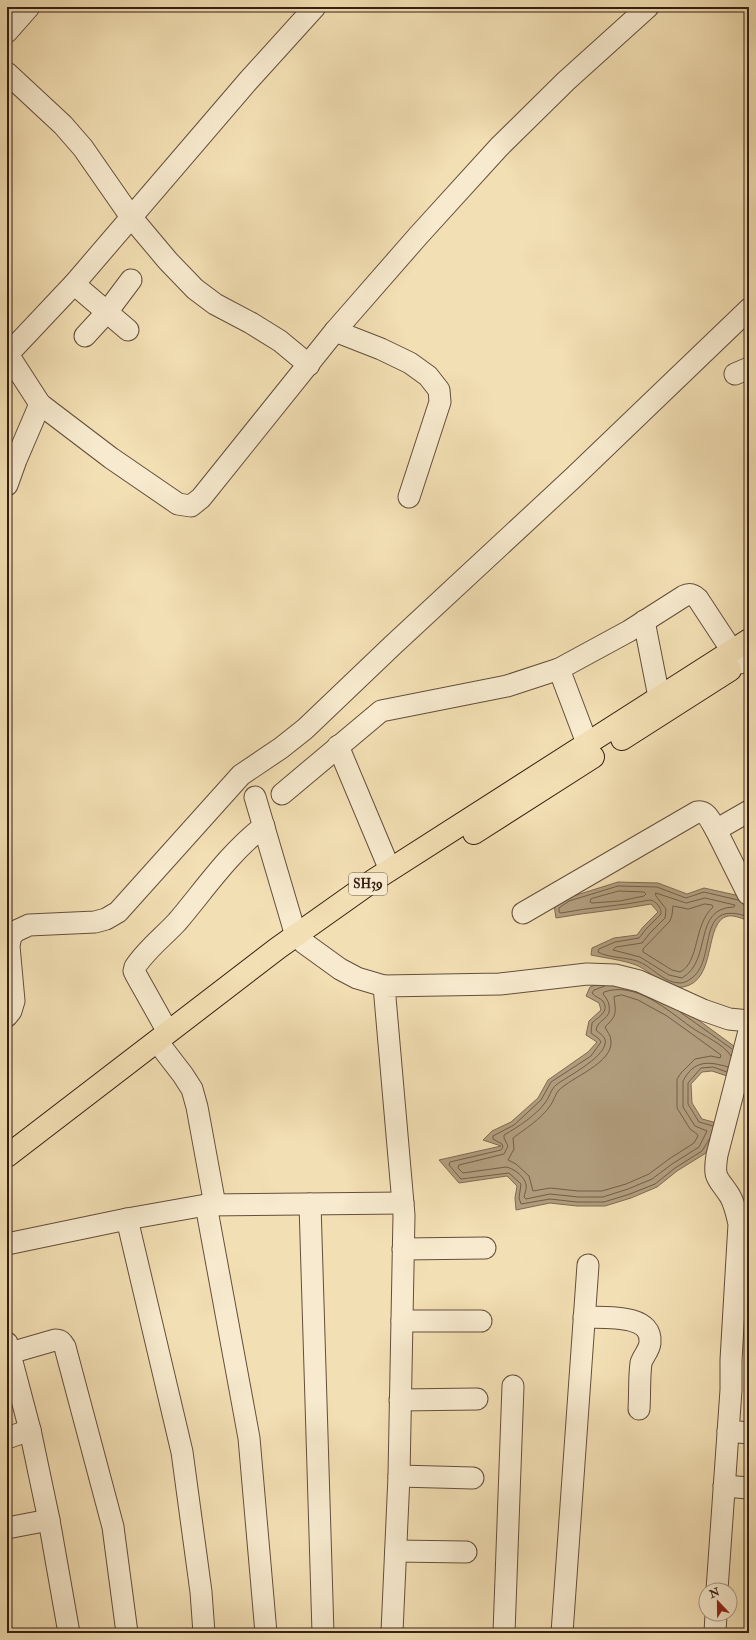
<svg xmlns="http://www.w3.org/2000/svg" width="756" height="1640" font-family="'IM FELL Double Pica',serif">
<rect width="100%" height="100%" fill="#f2dfb3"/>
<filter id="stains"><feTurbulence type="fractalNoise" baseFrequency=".005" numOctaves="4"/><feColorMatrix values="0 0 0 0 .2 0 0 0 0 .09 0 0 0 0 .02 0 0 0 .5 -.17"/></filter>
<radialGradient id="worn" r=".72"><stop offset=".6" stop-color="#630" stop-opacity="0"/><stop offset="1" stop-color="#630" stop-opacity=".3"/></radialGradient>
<!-- water -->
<g fill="#b19d7d" stroke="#7f6a53">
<path d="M618,882L658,883L687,894L704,888L749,898V921C743,919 735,915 728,916C703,921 718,981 683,987C665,990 651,971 636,965C623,960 605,958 591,955L592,948L614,938L637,935L643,927L658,912L651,904C620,910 588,912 556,918L554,905L567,898Z"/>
<polygon points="623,980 675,1003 738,1049 727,1076 712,1071 702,1072 691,1084 692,1103 702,1119 721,1124 706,1153 677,1171 657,1187 631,1198 605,1206 577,1206 550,1203 516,1210 515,1198 517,1186 507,1176 459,1183 439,1160 501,1146 483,1140 492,1131 511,1122 538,1098 548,1080 588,1052 597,1042 586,1035 589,1021 601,1010 599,1003 586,996 590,987 605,982"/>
</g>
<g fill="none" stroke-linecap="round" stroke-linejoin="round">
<!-- shore -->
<g stroke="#725e48" stroke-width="1">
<polygon points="619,891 644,892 646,894 644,896 620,901 592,903 590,902 591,899"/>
<path d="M656,893L686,903L705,898L735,905L734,907C692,908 713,960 682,978L669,975L640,957L613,950L616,947L642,943L650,933L665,918L666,909L656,896Z"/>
<path d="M738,900L704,892L686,898L657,887L618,886L569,901L559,908V912L561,913C591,907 621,906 650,900C656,901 662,908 661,914L646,929L639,938L615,942L599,949L598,952C609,958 625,957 637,961C652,966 663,983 680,983C683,983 686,982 689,980C720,962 692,897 749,917"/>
<path d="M705,904L712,905L713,907C693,925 700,962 680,972L672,970L643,952V949L670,921L672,915L673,906L688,909Z"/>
<path d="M605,986L594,990L592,993C595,997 600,998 603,1001C610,1012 598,1017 592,1023L591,1033L599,1039L601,1042L591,1056L551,1082L541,1100L514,1125L493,1136V1139L502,1144L503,1147L501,1150L450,1162L449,1165L461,1179L509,1173L521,1184L519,1198L521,1204L550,1199L577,1202H604L630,1194L655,1184L675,1168L702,1151L710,1138"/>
<path d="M622,995L638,1000L667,1016L721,1055L720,1058L711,1056L695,1059L681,1073L677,1079V1108L690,1129L697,1134L698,1136L694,1143L669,1159L649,1174L626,1184L602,1191H578L550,1188L533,1191L529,1176L516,1164L508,1160L514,1149L513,1138C525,1129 541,1119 550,1106C554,1101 555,1094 559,1090C572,1077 613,1063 611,1041C611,1035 607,1032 605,1027C617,1015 616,1014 614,997Z"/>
<polyline points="680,1012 732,1049"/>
<path d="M728,1067C708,1061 694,1060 683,1081V1107L695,1126L707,1131L699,1147L672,1164L652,1179L628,1189L603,1197H578L550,1194L526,1199L524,1197C525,1193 527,1188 526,1184C524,1176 513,1168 506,1167L463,1173L458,1168L459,1165L504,1154L508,1146L504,1138V1135C518,1127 535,1116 545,1103C549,1098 551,1089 556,1085C568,1076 602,1059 605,1044C607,1037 600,1034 596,1030C598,1018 612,1020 609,1005C608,1000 606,998 603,994L604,992C636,981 667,1010 691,1027C702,1035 724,1044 731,1056"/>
<polyline points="713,1126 699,1122 688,1104 688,1083 701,1068 713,1067 727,1072"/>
</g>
<!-- minor casing -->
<g stroke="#644e3c" stroke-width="23">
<g id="minor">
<polyline points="7,32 29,7"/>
<polyline points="7,73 63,125 83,148 131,217 168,261 195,289 215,304 251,323 280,341 309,365"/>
<polyline points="74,284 128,330"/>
<polyline points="335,331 381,349 410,363 428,376 439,390 440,402 409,497"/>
<polyline points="85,336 107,312 131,280"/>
<polyline points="7,353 40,404 111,458 178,504 191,506 201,498 335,331 418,236 499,147 566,81 648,7"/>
<polyline points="8,354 74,284 248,81 315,7"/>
<polyline points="735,374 749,368"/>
<polyline points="7,485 16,460 40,404"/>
<polyline points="644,621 659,697"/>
<path d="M587,743L559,669L629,631L684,596C690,593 693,594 698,599L740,663"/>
<polyline points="338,746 390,870"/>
<polyline points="282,794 381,711 507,686 559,669"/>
<polyline points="255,797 296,936"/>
<polyline points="748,894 716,830 749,811"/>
<path d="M523,913L697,812C707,810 711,822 716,830"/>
<polyline points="304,943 340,969 357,978 384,986"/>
<polyline points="7,1016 11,1011 14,1001 9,946 11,936 16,931 29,925 95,922 106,919 118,912 241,775 281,748 305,729 393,645 574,477 749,309"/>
<path d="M168,1032L136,975L134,971L135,967C146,950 163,937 177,922C205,889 229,853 264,826"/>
<polyline points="163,1049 183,1075 192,1089 197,1107 215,1205"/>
<polyline points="310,1204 323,1633"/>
<polyline points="206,1205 249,1438 266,1633"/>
<polyline points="127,1219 182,1452 201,1592 204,1633"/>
<polyline points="7,1244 127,1219 206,1205 403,1203"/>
<polyline points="403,1249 485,1248"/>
<path d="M584,1317C604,1318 653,1313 650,1343C649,1351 643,1356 641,1363C639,1378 640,1394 639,1409"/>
<polyline points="402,1321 481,1321"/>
<polyline points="7,1343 30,1430 49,1520 69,1633"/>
<path d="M10,1353L55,1340C61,1340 62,1342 65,1347L113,1527L127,1633"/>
<polyline points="400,1400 477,1399"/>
<polyline points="728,1431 749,1433"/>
<polyline points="7,1438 30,1430"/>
<polyline points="399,1476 473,1478"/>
<polyline points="724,1486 749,1488"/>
<polyline points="7,1528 49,1520"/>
<polyline points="396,1551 466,1552"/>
<path d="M717,1590L731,1390V1360L739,1224C737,1215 735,1205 730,1196C718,1177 713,1180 717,1155L749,1031"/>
<polyline points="392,1632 399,1476 404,1215 384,986 500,984 587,974 615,975 639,981 703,1010 729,1019 749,1021"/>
<polyline points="504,1633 513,1386"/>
<polyline points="562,1633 588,1265"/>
<polyline points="715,1633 716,1614"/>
</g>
</g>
<!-- major casing -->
<g stroke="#341e14" stroke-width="24">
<g id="major">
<polyline points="622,739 730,670"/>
<polyline points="474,833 593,757"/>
<polyline points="7,1156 278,948 374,880 749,640"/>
</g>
</g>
<!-- minor -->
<use href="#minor" stroke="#f7eace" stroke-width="21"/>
<!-- major -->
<use href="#major" stroke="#f2dfb3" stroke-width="22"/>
</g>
<g text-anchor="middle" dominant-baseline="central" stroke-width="3" stroke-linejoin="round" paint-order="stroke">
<!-- shield labels -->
<rect fill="#f7eace" stroke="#6e5b4c" stroke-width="1" x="349" y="873" width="38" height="22" rx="3"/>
<g font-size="13" font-weight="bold" fill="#341e14">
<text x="368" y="884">SH39</text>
</g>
</g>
<!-- margin -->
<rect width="756" height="1640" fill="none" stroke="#f2dfb3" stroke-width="24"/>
<rect x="8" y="8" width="740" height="1624" fill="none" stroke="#341e14" stroke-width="2"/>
<rect x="12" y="12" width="732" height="1616" fill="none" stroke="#341e14"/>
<!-- north arrow -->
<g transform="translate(718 1602) rotate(338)"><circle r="19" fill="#f7eace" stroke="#a99884"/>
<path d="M0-3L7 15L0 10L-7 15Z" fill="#8f2418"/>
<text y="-6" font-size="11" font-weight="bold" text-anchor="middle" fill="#341e14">N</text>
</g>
<rect width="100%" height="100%" filter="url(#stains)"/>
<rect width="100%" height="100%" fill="url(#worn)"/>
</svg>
